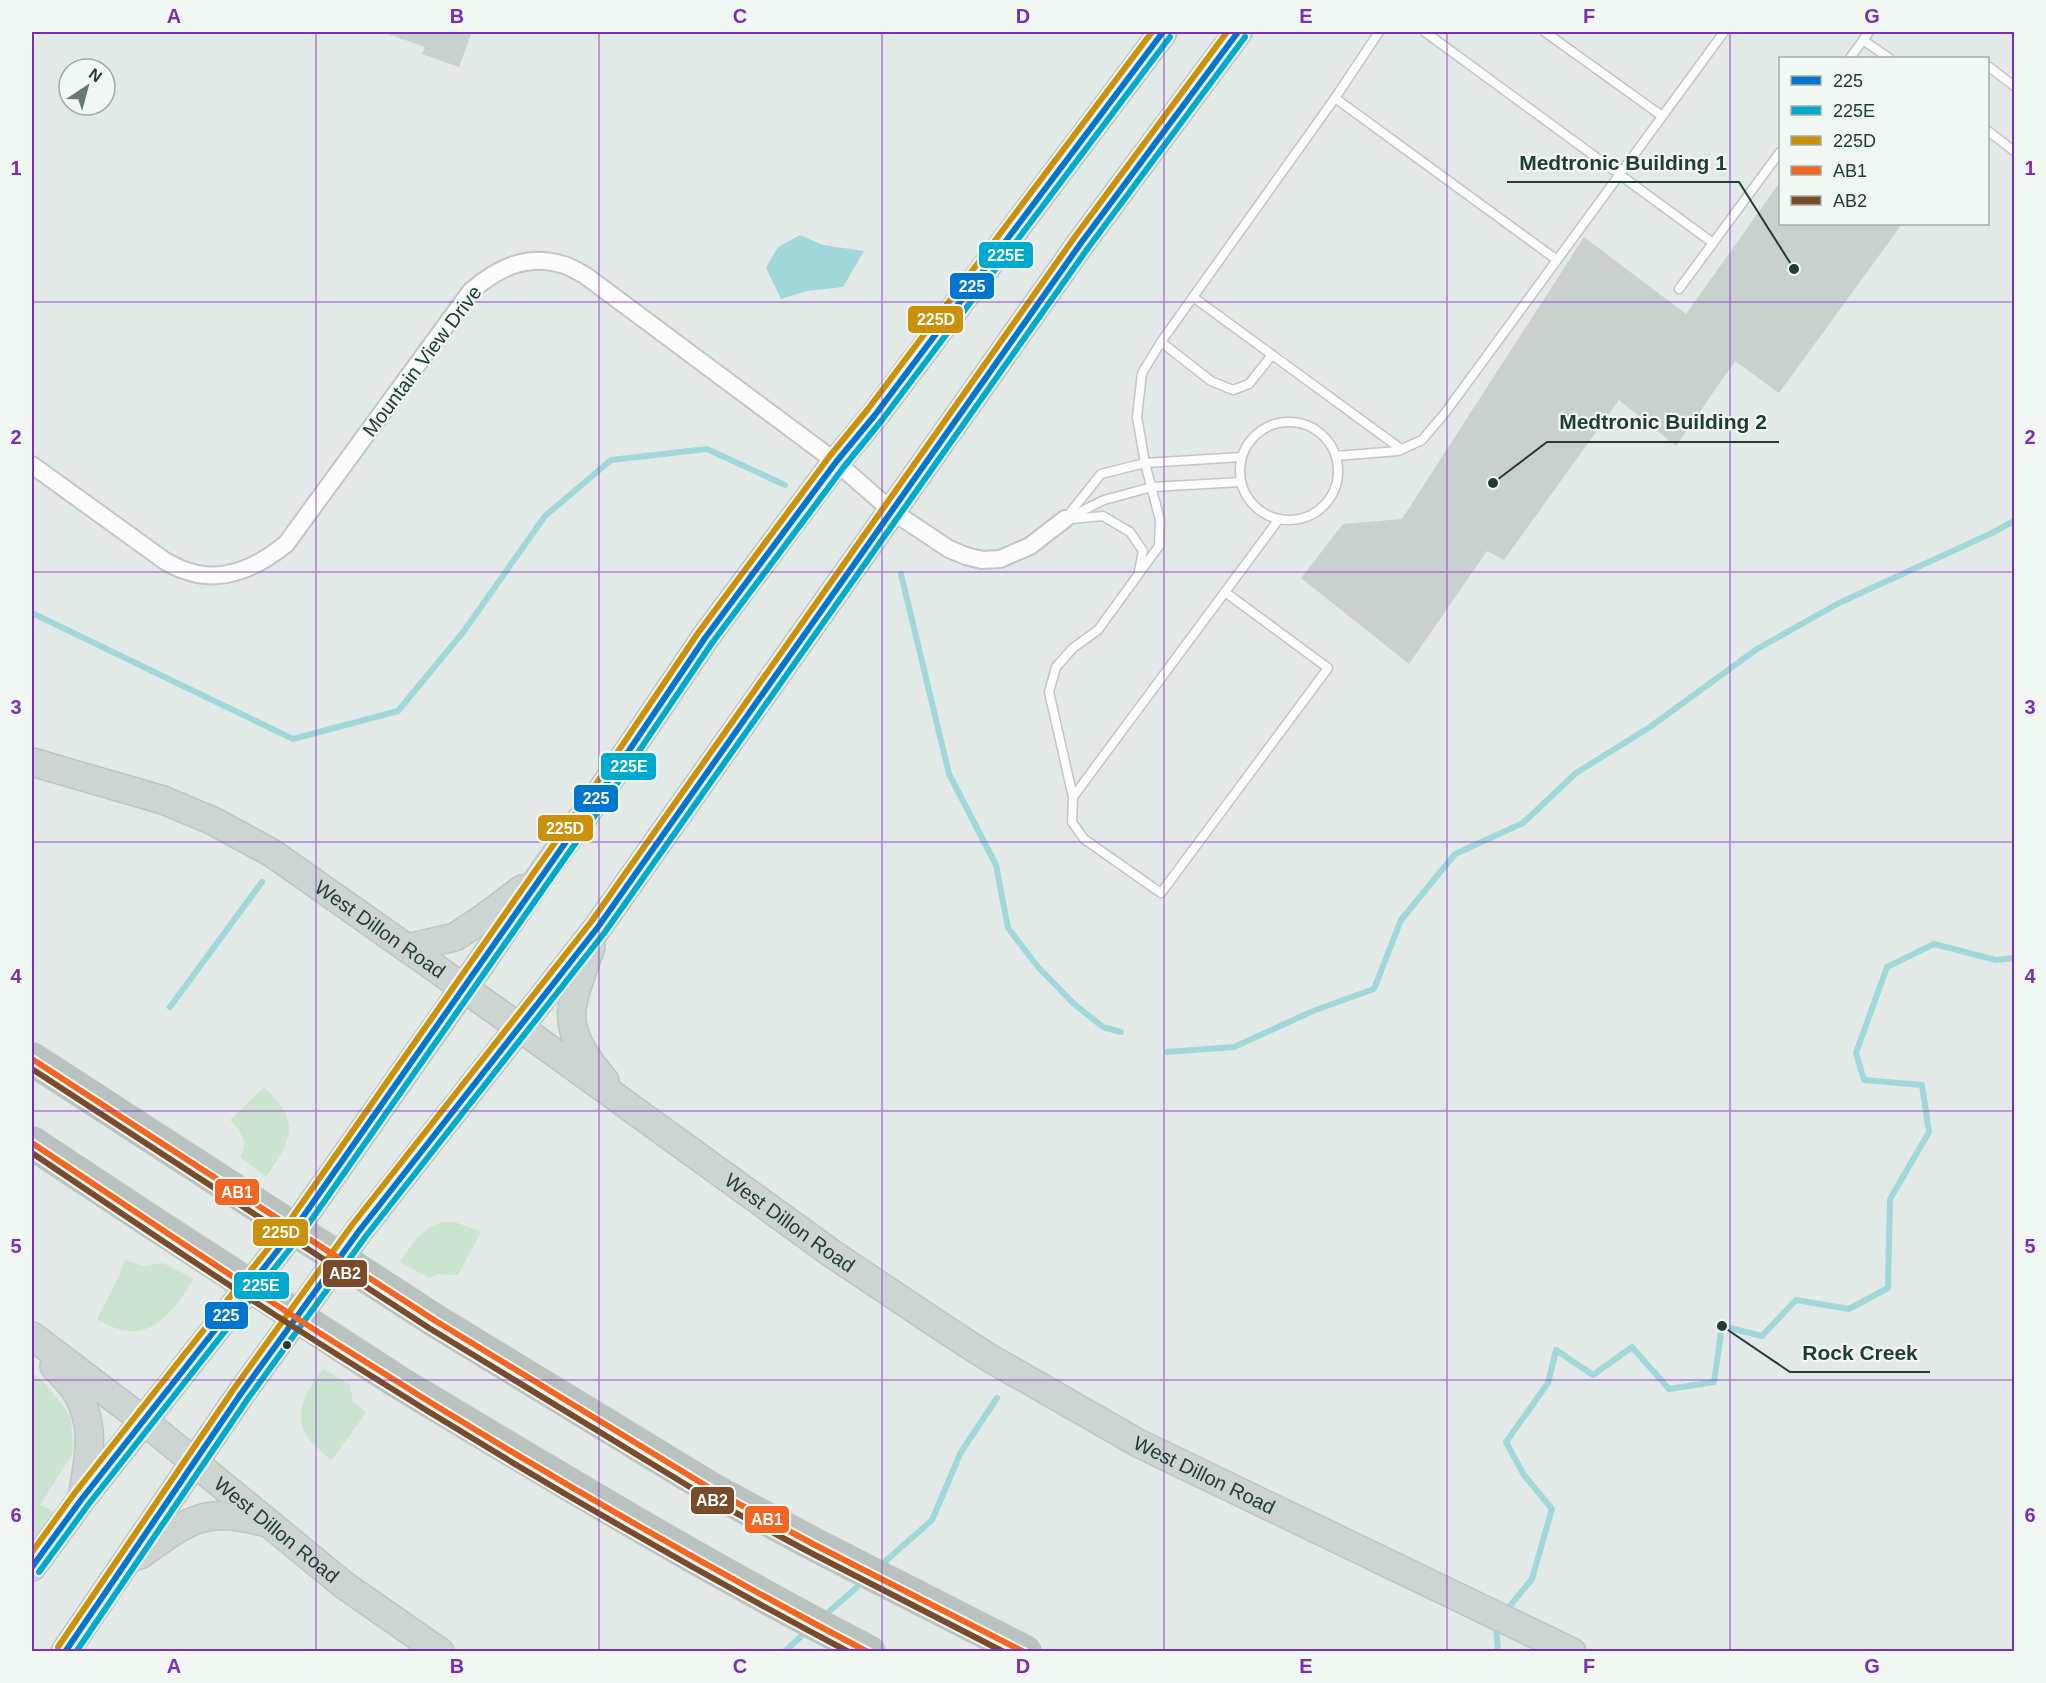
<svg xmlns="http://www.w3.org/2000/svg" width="2046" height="1683" font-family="Arial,sans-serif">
<rect width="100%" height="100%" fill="#e3e9e6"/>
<!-- green -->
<g fill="#cbe4d0">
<path d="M264,1087C302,1122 292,1140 266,1177L240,1157C249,1141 241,1132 230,1120Z"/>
<path d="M444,1222H455L481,1232L458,1275L438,1274L429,1278L400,1262C412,1245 422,1226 444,1222Z"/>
<path d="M125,1260L144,1266L163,1263L194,1279C168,1319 145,1349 97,1319L119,1276Z"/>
<path d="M323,1369L351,1385L352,1400L366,1413L331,1461C326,1455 320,1450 314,1445C288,1417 306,1393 323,1369Z"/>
<polygon points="32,1373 45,1383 71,1416 73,1453 40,1505 67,1518 32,1567"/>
</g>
<!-- water -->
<polygon fill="#a0d8da" points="800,235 823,245 864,251 843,287 807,291 781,299 766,268 778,247"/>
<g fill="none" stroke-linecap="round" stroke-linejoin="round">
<!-- stream -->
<g stroke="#a0d8da" stroke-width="6">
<polyline points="901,574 949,774 996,865 1008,928 1038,967 1074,1004 1103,1027 1121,1032"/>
<polyline points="32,613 293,739 398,711 464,631 545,516 611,460 707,449 785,485"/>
<polyline points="170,1007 262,882"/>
<polyline points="1167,1052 1234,1047 1313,1011 1374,989 1401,920 1455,854 1523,823 1576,773 1650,727 1757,649 1839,603 1992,533 2014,521"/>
<polyline points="879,1567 932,1520 961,1452 997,1398"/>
<polyline points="1505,1612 1532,1579 1552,1509 1524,1475 1506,1442 1548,1383 1556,1350 1593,1375 1632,1347 1669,1389 1714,1382 1722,1326 1762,1336 1796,1300 1849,1309 1888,1288 1890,1199 1929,1132 1922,1085 1864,1080 1856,1053 1887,967 1934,944 1996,960 2014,958"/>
<polyline points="823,1617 865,1580"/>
<polyline points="1496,1625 1498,1652"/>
<polyline points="784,1652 809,1629"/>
</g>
</g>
<!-- building -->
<g fill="#cad0cd">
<polygon points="388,32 472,32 459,67 422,54 425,47 388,34"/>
<polygon points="1780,182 1780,224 1902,224 1779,393 1735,361 1676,446 1619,400 1504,560 1487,551 1409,664 1301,578 1343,524 1402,519 1584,237 1686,314"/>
</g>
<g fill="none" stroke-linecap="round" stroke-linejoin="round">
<!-- lane casing -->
<g stroke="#c0c6c3" stroke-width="11">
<g id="lane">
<polyline points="1425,32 1713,243 1780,152"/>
<polyline points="1545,32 1662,116"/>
<polyline points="1863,40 1889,58"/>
<polyline points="1850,58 1869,32"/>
<polyline points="1988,66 2014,86"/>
<polyline points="1335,98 1557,260"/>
<polyline points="1988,131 2014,151"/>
<polyline points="1679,289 1713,243"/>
<polyline points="1193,297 1401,449"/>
<polyline points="1161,342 1211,381 1233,390 1249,384 1272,355"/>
<circle cx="1289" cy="471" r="49"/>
<polyline points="1336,456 1398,451 1422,440 1445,413 1724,32"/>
<polyline points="1068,518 1104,500 1152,487 1241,482"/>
<polyline points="1065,519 1101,474 1145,463 1241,457"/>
<polyline points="1071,519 1103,516 1130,532 1143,551 1139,571"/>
<polygon points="1225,592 1328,668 1161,893 1084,839 1072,822 1073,797"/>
<polyline points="1225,592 1279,519"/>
<polyline points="1073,797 1049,692 1056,667 1073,648 1098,630 1159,546 1160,520 1145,463 1137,417 1142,373 1161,342 1335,98 1379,32"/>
</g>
</g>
<!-- street casing -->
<g stroke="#c0c6c3" stroke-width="20">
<path id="street" d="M32,465L165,561C172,565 179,569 187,571C223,584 259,566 286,544L471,291C498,268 527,253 564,265C571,267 579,272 586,276L836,462L892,511L949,549L966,556L982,560L1000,559L1030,546L1065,519"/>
</g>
<!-- primary casing -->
<g stroke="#bbc5c2" stroke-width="30">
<g id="primary">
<path id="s1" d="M32,762L163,800L213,821L272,853L519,1027L834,1255L946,1330L988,1357L1138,1443L1572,1652"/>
<path d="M591,946C586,964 573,992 572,1010C569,1037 589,1062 605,1081"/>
<polyline points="407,948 455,937 485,917 522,889"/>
<path id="s2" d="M32,1336L144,1421L344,1585L440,1652"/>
<path d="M54,1366C61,1374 69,1381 75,1390C98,1426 88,1460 82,1498"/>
<path d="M140,1555C188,1521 203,1506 263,1522"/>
<polyline points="32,1567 81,1500 293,1231 464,988 542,874 603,789 705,638 836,462 875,415 1163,32"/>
<polyline points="65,1652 240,1395 359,1231 598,927 1081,243 1238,32"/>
</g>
</g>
<!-- highway casing -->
<g stroke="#bbc5c2" stroke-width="34">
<g id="highway">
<polyline points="32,1059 194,1164"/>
<polyline points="32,1143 150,1221"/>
<polyline points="434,1320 713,1490 817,1546 1025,1652"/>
<path d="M398,1382C553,1475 708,1569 869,1652"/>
</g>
</g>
<!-- lane -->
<use href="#lane" stroke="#fbfcfb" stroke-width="8"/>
<!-- street -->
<use href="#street" stroke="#fbfcfb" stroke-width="16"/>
<!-- primary -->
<use href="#primary" stroke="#cdd5d2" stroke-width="27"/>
<!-- highway -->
<use href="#highway" stroke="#b9c2bf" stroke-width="32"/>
<!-- highway-bridge casing -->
<g stroke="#bbc5c2" stroke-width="34" stroke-linecap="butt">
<g id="highway-bridge">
<polyline points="194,1164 434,1320"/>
<polyline points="150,1221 398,1382"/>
</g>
</g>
<!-- highway-bridge -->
<use href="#highway-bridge" stroke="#b9c2bf" stroke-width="32"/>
<!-- bus-1 casing -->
<g stroke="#f1f8f4" stroke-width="10">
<g id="bus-1">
<polyline points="32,1567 81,1500 293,1231 603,789 705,638 836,462 875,415 1163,32"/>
<polyline points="65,1652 240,1395 359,1231 598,927 1081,243 1238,32"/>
</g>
</g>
<!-- bus-2 casing -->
<g stroke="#f1f8f4" stroke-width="10">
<g id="bus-2">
<polyline points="39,1572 88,1505 300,1236 610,794 712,643 843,468 882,420 1170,37"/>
<polyline points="76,1652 247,1400 366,1236 605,932 1088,248 1245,37"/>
</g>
</g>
<!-- bus-3 casing -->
<g stroke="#f1f8f4" stroke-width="10">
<g id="bus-3">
<polyline points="32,1552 74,1494 286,1226 596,784 698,633 829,457 868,409 1152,32"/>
<polyline points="58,1647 233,1390 352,1225 591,922 1074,238 1227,32"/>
</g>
</g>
<!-- bus-4 casing -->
<g stroke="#f1f8f4" stroke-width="10">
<g id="bus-4">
<polyline points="32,1059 434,1320 713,1490 817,1546 1024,1652"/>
<path d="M32,1143C139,1214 244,1286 353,1354C520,1460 692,1559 868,1652"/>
</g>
</g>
<!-- bus-5 casing -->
<g stroke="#f1f8f4" stroke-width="10">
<g id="bus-5">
<polyline points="32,1069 429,1328 708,1498 813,1554 1004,1652"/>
<path d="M32,1153C137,1224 242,1295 349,1362C512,1465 678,1562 849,1652"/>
</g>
</g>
<!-- bus-1 -->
<use href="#bus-1" stroke="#0076ce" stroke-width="6"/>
<!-- bus-2 -->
<use href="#bus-2" stroke="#00a9ce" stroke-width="6"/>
<!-- bus-3 -->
<use href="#bus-3" stroke="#cc910a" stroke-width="6"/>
<!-- bus-4 -->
<use href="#bus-4" stroke="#f26522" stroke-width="6"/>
<!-- bus-5 -->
<use href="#bus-5" stroke="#7a4b2a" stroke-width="6"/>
</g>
<!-- grid -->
<path fill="none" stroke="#7b2cbf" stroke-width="1.5" stroke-opacity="0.55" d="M316,32V1652M599,32V1652M882,32V1652M1164,32V1652M1447,32V1652M1730,32V1652M32,302H2014M32,572H2014M32,842H2014M32,1111H2014M32,1380H2014"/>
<!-- markers -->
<circle fill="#203e33" stroke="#f1f8f4" stroke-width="2" cx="287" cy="1345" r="5"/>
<g text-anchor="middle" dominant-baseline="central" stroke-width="4.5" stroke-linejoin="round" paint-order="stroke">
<!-- street labels -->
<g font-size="20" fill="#203e33" stroke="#f1f8f4">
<text transform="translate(422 361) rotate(-53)">Mountain View Drive</text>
<text stroke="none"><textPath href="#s1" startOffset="390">West Dillon Road</textPath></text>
<text stroke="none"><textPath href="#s1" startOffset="894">West Dillon Road</textPath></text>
<text stroke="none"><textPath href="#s1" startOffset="1380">West Dillon Road</textPath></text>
<text stroke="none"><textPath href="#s2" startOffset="312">West Dillon Road</textPath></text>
</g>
</g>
<!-- callouts -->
<path fill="none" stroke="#203e33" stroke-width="2" d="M1794 269L1739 182H1507M1493 483L1547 442H1779M1722 1326L1790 1372H1930"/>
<g fill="#203e33" stroke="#f1f8f4" stroke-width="2">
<circle cx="1794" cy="269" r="6"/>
<circle cx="1493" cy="483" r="6"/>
<circle cx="1722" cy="1326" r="6"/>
</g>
<g font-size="21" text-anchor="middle" font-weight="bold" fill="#203e33" stroke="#f1f8f4" stroke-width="4.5" stroke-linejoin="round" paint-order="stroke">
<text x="1623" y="170">Medtronic Building 1</text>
<text x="1663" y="429">Medtronic Building 2</text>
<text x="1860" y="1360">Rock Creek</text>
</g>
<g stroke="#f1f8f4" stroke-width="2">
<rect x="978" y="241" width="56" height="28" rx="6" fill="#00a9ce"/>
<rect x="949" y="272" width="46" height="28" rx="6" fill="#0076ce"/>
<rect x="907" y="305" width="57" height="29" rx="6" fill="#cc910a"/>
<rect x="600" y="752" width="57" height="29" rx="6" fill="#00a9ce"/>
<rect x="573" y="784" width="46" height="29" rx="6" fill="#0076ce"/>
<rect x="537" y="814" width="57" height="28" rx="6" fill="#cc910a"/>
<rect x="214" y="1178" width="46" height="28" rx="6" fill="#f26522"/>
<rect x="252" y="1218" width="57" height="29" rx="6" fill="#cc910a"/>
<rect x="322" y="1259" width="46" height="29" rx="6" fill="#7a4b2a"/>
<rect x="233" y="1271" width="57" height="29" rx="6" fill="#00a9ce"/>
<rect x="204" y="1301" width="45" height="29" rx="6" fill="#0076ce"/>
<rect x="690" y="1486" width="45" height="29" rx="6" fill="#7a4b2a"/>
<rect x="744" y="1505" width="46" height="29" rx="6" fill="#f26522"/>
</g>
<g font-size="16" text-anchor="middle" font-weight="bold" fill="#fff">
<text x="1006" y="261">225E</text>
<text x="972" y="292">225</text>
<text x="936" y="325">225D</text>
<text x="629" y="772">225E</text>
<text x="596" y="804">225</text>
<text x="565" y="834">225D</text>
<text x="237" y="1198">AB1</text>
<text x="281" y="1238">225D</text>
<text x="345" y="1279">AB2</text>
<text x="261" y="1291">225E</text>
<text x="226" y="1321">225</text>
<text x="712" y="1506">AB2</text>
<text x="767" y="1525">AB1</text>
</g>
<!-- border -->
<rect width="2046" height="1683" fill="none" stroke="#f1f8f4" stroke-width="66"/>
<!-- legend -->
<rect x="1779" y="57" width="210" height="168" fill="#f1f8f4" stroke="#9daea7" stroke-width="1.5"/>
<rect x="1791" y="76" width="30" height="9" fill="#0076ce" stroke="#9daea7" stroke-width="1.5"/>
<text x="1833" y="87" font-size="18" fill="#203e33">225</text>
<rect x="1791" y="106" width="30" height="9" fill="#00a9ce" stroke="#9daea7" stroke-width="1.5"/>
<text x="1833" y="117" font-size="18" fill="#203e33">225E</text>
<rect x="1791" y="136" width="30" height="9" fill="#cc910a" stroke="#9daea7" stroke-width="1.5"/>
<text x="1833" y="147" font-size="18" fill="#203e33">225D</text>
<rect x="1791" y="166" width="30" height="9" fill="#f26522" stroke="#9daea7" stroke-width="1.5"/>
<text x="1833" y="177" font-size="18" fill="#203e33">AB1</text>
<rect x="1791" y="196" width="30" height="9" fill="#7a4b2a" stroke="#9daea7" stroke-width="1.5"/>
<text x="1833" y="207" font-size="18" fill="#203e33">AB2</text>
<!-- north arrow -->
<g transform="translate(87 87) rotate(36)"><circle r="28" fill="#f1f8f4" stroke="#9daea7" stroke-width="1.5"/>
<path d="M0-4.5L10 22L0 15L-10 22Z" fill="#647a72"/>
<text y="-9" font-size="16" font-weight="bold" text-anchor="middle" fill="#203e33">N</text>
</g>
<rect x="33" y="33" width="1980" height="1617" fill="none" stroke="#7b2cbf" stroke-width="2"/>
<g font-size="20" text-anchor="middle" font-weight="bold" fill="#7b2cbf">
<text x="174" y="23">A</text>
<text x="457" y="23">B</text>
<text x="740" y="23">C</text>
<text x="1023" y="23">D</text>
<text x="1306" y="23">E</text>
<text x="1589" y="23">F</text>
<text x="1872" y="23">G</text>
<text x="16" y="175">1</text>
<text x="2030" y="175">1</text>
<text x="16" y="444">2</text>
<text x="2030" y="444">2</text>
<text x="16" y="714">3</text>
<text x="2030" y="714">3</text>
<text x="16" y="983">4</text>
<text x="2030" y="983">4</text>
<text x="16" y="1253">5</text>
<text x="2030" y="1253">5</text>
<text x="16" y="1522">6</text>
<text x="2030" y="1522">6</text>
<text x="174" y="1673">A</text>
<text x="457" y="1673">B</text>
<text x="740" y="1673">C</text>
<text x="1023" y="1673">D</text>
<text x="1306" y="1673">E</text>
<text x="1589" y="1673">F</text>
<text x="1872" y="1673">G</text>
</g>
</svg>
